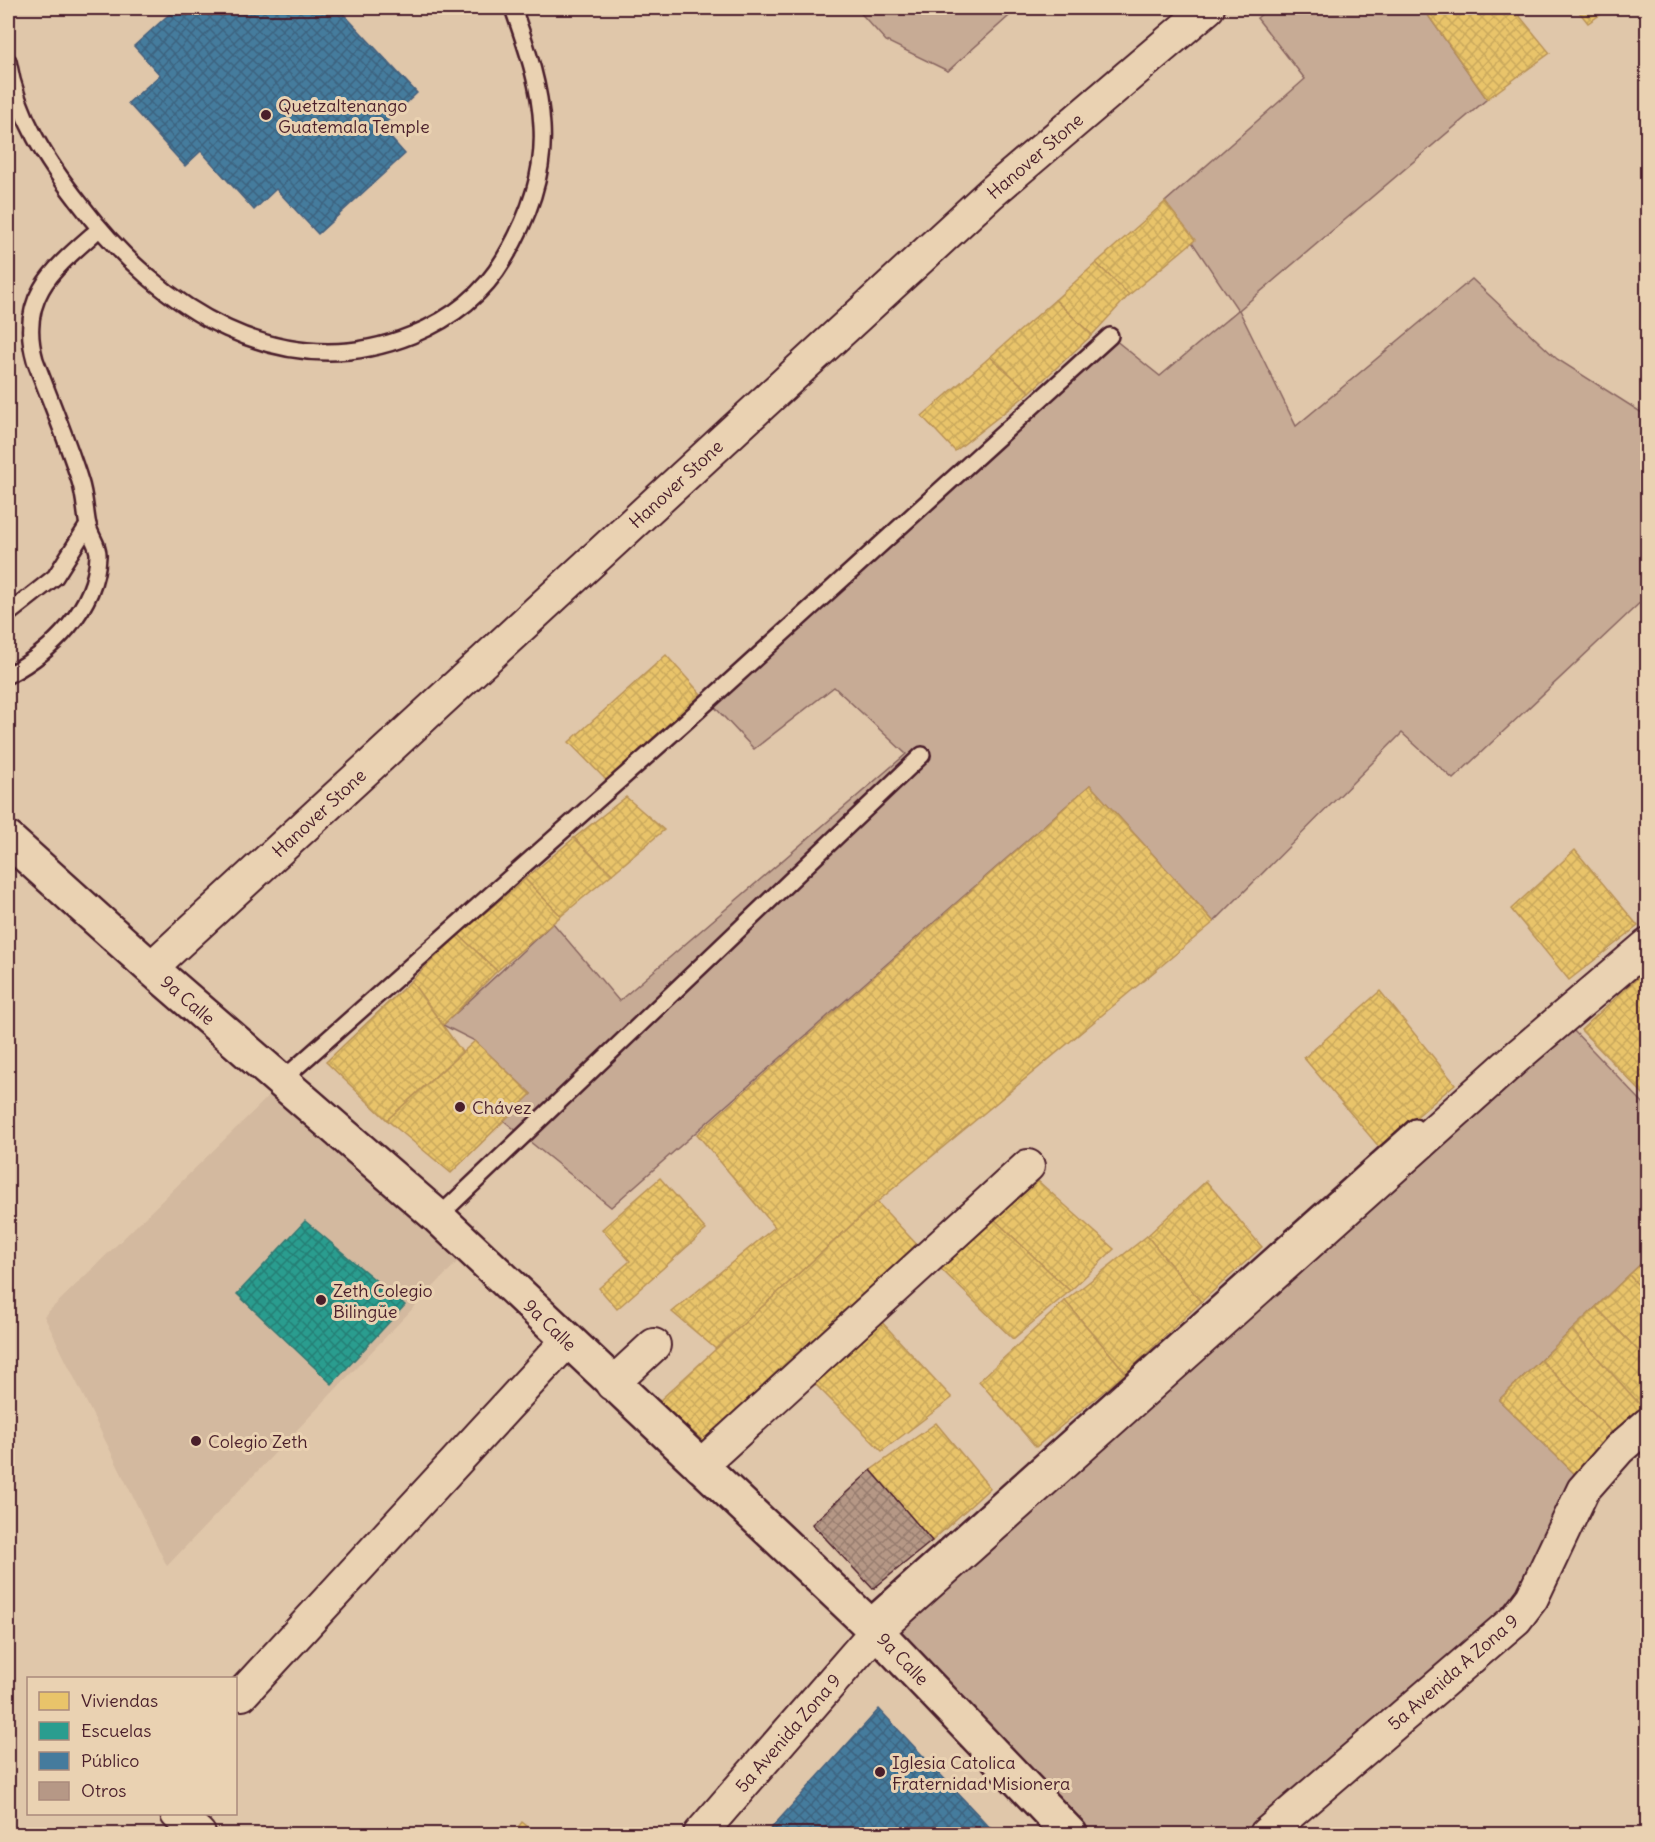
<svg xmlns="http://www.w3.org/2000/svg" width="1655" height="1842" font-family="Delius,sans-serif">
<defs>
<pattern id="homes-cross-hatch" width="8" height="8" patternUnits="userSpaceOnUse" patternTransform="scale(1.5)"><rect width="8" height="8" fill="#e9c46a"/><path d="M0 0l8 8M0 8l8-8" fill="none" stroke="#c9a85c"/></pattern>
<pattern id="schools-cross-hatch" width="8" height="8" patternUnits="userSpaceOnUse" patternTransform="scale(1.5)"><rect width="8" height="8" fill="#2a9d8f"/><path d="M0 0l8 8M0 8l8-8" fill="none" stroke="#267f75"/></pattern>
<pattern id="public-cross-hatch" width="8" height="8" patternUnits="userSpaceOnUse" patternTransform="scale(1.5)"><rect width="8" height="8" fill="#457b9d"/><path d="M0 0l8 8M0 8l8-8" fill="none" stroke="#3c6480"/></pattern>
<pattern id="building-cross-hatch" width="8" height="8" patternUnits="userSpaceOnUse" patternTransform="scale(1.5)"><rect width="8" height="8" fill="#b69886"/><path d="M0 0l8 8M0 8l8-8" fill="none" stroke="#967b6e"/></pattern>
</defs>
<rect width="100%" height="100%" fill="#e0c7aa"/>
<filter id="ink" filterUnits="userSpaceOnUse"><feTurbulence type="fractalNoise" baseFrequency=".0167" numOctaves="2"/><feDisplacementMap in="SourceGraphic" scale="12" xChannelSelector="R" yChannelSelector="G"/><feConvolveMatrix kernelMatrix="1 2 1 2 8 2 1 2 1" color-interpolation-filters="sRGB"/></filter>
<g filter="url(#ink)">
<!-- built -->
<polygon fill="#d3b99f" points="274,1091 461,1258 167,1566 44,1316"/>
<!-- green -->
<g fill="#c7ab95" stroke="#886560" stroke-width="1.5">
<polygon points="856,8 1018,8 948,71 886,41"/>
<polygon points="1269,8 1423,8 1487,99 1239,310 1296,426 1472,279 1557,359 1647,416 1647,596 1453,779 1402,733 1214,922 1090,785 611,1207 503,1120 531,1094 475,1041 443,1025 553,923 619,1001 906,754 834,687 754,749 709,701 1110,336 1160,376 1238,310 1165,202 1305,79 1257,18"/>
<polygon points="1571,1028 1647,1107 1647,1258 1499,1400 1577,1476 1517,1605 1246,1834 1094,1834 894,1631"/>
</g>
<!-- homes -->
<g fill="url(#homes-cross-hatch)" stroke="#b99257" stroke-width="1.5">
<polygon points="1423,8 1513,8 1550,53 1487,99"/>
<polygon points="1576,8 1610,8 1588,23"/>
<polygon points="1165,202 1195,240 1129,295 1096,263"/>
<polygon points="1096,263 1129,295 1092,335 1055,300"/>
<polygon points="1055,300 1092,335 1030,392 990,357"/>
<polygon points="990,357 1030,392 955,451 922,416"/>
<polygon points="666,655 701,694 609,783 569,742"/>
<polygon points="1090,785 1214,922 877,1202 716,1349 672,1312 775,1227 697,1134"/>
<polygon points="626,797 664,830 612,874 574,838"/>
<polygon points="574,838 612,874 561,916 525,879"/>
<polygon points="1575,850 1638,926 1569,980 1511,909"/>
<polygon points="525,879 561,916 497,971 459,935"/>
<polygon points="459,935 497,971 443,1025 411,981"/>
<polygon points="1648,968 1648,1099 1581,1030"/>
<polygon points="411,981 462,1052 387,1120 326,1062"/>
<polygon points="1380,991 1455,1084 1380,1148 1304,1058"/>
<polygon points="475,1041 531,1094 451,1173 387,1120"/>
<polygon points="660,1178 706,1230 617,1309 599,1288 630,1261 602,1229"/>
<polygon points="1038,1181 1114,1249 1070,1291 994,1219"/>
<polygon points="1206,1181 1262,1247 1201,1302 1147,1236"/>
<polygon points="877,1202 920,1248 706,1443 658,1402"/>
<polygon points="994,1219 1070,1291 1013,1339 940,1268"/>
<polygon points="1147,1236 1201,1302 1126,1373 1065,1301"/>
<polygon points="1648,1258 1648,1296 1629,1275"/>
<polygon points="1629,1275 1648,1296 1648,1361 1596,1307"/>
<polygon points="1065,1301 1126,1373 1036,1447 979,1381"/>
<polygon points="1596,1307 1648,1361 1648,1405 1643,1408 1572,1330"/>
<polygon points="879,1319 952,1398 882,1451 810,1379"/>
<polygon points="1572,1330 1643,1408 1615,1436 1541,1360"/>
<polygon points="1541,1360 1615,1436 1577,1476 1499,1400"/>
<polygon points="936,1423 990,1488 932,1541 871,1470"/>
<polygon points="522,1822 537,1834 513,1834"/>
</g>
<!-- schools -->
<polygon fill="url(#schools-cross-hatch)" stroke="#347771" stroke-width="1.5" points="305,1221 405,1305 332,1384 237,1294"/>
<!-- public -->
<g fill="url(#public-cross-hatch)" stroke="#465f7b" stroke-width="1.5">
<polygon points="176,8 338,8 417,93 381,127 405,154 318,234 276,189 254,210 201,151 185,166 128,103 160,75 134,46"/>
<polygon points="879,1709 996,1834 766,1834"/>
</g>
<!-- building -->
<polygon fill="url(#building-cross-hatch)" stroke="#4a1f2b" stroke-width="1.5" points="871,1470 932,1541 873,1589 812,1524"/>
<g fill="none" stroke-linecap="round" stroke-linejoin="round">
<!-- lane casing -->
<g stroke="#4a1f2b" stroke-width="20">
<g id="lane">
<path d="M8,61C17,116 47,162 81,205C159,308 282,388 412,335C451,319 483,295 504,259C528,219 545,173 542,126C540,84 526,46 513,8"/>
<polyline points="8,614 55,577 88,525"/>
<path d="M8,675C51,652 96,609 98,556C99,546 90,536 88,526C85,511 85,496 80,481C67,440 50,400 35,360C17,296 55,268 99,229"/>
<polyline points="282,1080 683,724 1110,336"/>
<polyline points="438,1217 922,755"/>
<polyline points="865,1620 1415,1127"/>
</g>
</g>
<!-- street casing -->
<g stroke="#4a1f2b" stroke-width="36">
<g id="street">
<polyline points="151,968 991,193 1208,8"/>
<polyline points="612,1384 654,1345"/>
<polyline points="700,1466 1028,1166"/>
<polyline points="242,1694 567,1341"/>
<polyline points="177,1814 199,1834"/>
<polyline points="700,1834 876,1631 1520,1054 1648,945"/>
<polyline points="1266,1834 1516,1619 1532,1598 1583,1490 1619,1449 1648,1424"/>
</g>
</g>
<!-- secondary casing -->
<g stroke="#4a1f2b" stroke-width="38">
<polyline id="secondary" points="8,839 151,968 438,1217 876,1631 1070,1834"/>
</g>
<!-- lane -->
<use href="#lane" stroke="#ead2b2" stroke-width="15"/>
<!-- street -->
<use href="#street" stroke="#ead2b2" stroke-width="32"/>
<!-- secondary -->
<use href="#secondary" stroke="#ead2b2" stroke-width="33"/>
</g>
</g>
<!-- markers -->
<g fill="#4a1f2b" stroke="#ead2b2" stroke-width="2">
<circle cx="266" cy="115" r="6"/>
<circle cx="460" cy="1107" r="6"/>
<circle cx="321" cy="1300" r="6"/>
<circle cx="196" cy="1441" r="6"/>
<circle cx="880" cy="1772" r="6"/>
</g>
<g text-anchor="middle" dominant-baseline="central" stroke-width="6" stroke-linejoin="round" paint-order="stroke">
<!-- poi labels -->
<g font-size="18" fill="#4a1f2b" stroke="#ead2b2" text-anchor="start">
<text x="278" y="105">Quetzaltenango<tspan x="278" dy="21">Guatemala Temple</tspan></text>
<text x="472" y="1107">Chávez</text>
<text x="333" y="1290">Zeth Colegio<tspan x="333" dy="21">Bilingüe</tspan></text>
<text x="208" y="1441">Colegio Zeth</text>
<text x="892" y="1762">Iglesia Catolica<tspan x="892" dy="21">Fraternidad Misionera</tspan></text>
</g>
<!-- street labels -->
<g font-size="18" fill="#4a1f2b" stroke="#ead2b2">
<text transform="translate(1035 156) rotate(-41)">Hanover Stone</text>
<text transform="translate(676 484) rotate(-43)">Hanover Stone</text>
<text transform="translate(319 813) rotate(-43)">Hanover Stone</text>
<text transform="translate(188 1000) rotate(41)">9a Calle</text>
<text transform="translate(550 1325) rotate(44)">9a Calle</text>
<text transform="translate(903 1659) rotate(46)">9a Calle</text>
<text transform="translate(1453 1672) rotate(-41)">5a Avenida A Zona 9</text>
<text transform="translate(788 1733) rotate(-49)">5a Avenida Zona 9</text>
</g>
</g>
<!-- margin -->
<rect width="1655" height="1842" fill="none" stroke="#ead2b2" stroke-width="30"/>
<rect x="15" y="15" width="1625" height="1812" fill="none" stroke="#4a1f2b" stroke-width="2" filter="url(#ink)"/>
<!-- legend -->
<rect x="27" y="1677" width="210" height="138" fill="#ead2b2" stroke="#aa8a7c" stroke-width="1.5"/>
<rect x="39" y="1692" width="30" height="18" fill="#e9c46a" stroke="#aa8a7c" stroke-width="1.5"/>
<text x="81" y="1707" font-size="18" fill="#4a1f2b">Viviendas</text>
<rect x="39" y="1722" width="30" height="18" fill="#2a9d8f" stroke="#aa8a7c" stroke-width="1.5"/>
<text x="81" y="1737" font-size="18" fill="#4a1f2b">Escuelas</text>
<rect x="39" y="1752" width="30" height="18" fill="#457b9d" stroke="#aa8a7c" stroke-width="1.5"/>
<text x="81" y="1767" font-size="18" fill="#4a1f2b">Público</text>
<rect x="39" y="1782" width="30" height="18" fill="#b69886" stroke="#aa8a7c" stroke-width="1.5"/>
<text x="81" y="1797" font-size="18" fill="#4a1f2b">Otros</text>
</svg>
